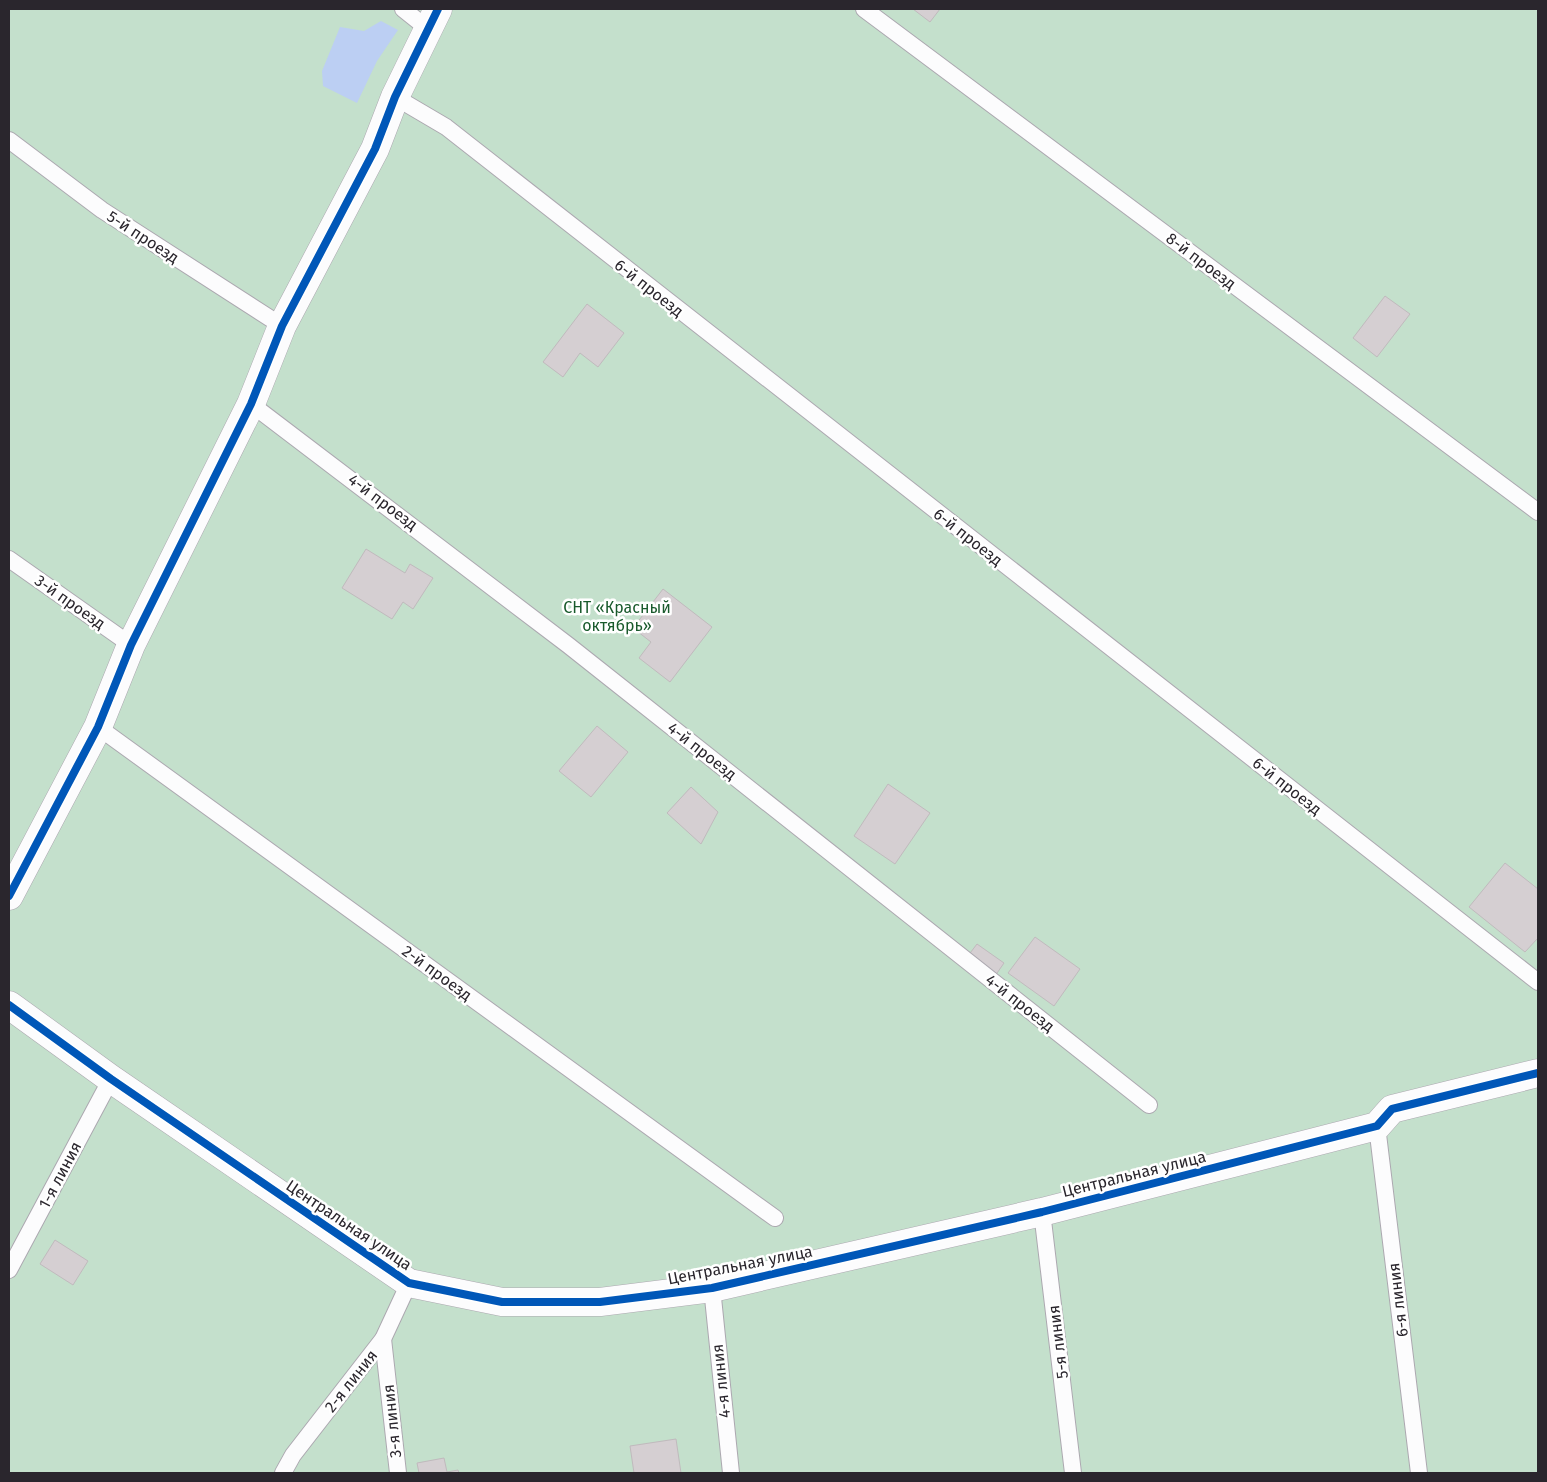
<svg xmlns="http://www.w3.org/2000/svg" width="1547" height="1482" font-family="'Fira Sans',sans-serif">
<rect width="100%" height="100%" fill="#ede8f2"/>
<!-- green -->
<rect fill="#c4e0cc" x="9" y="9" width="1529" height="1464"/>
<!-- water -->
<polygon fill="#bccff3" points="381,21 398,30 377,61 357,103 323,86 322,71 340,27 364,31"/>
<!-- building -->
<g fill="#d5cfd2" stroke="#c0babd">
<polygon points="913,9 940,9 930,22"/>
<polygon points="1385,296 1410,314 1377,357 1353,338"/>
<polygon points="587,304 624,333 598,367 580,353 563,377 543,362"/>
<polygon points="366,549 405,573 410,564 433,578 413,609 403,602 392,619 342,588"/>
<polygon points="663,589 712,627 670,682 639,658 651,642 633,628"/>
<polygon points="597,726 628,752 591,797 559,771"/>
<polygon points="888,784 930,813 895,864 854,836"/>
<polygon points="691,787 718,812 701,844 667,813"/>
<polygon points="1505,863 1538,889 1538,938 1525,952 1469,907"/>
<polygon points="1035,937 1080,969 1054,1006 1008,973"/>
<polygon points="977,944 1004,963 995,976 967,957"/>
<polygon points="55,1240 88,1261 73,1285 40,1264"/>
<polygon points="676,1439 681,1473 634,1473 630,1446"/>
<polygon points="444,1458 447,1472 458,1470 459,1473 419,1473 417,1463"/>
</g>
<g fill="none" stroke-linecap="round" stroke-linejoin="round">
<!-- lane casing -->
<g stroke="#aca8b0" stroke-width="18">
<g id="lane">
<polyline points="403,9 428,29"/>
<polyline points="864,9 1538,512"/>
<polyline points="395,97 446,127 1538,982"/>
<polyline points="9,140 102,210 282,326"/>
<polyline points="251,404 568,645 1149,1105"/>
<polyline points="9,559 131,645"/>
<polyline points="98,727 775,1218"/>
<polyline points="1377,1126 1419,1473"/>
<polyline points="1042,1212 1073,1473"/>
<polyline points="9,1270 111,1079"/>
<polyline points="712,1288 731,1473"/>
<polyline points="383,1339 398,1473"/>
<polyline points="283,1473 293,1455 383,1339 409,1283"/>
</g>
</g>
<!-- street casing -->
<g stroke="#aca8b0" stroke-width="29">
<g id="street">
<polyline points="9,896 98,727 131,645 251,404 282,326 375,149 395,97 438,9"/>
<polyline points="9,1005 111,1079 409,1283 502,1302 600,1302 712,1288 1042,1212 1377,1126 1392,1109 1538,1073"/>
</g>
</g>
<!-- lane -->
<use href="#lane" stroke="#fcfcfd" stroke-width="16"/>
<!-- street -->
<use href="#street" stroke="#fcfcfd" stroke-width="28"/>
<!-- cycleway casing -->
<g stroke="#fff" stroke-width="11">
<g id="cycleway">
<polyline points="9,896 98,727 131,645 251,404 282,326 375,149 395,97 438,9"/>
<polyline points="9,1005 111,1079 409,1283 502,1302 600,1302 712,1288 1042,1212 1377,1126 1392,1109 1538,1073"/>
</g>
</g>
<!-- cycleway -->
<use href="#cycleway" stroke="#0057b8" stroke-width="8"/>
</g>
<g text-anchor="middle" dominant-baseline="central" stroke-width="5" stroke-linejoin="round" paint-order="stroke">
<!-- street labels -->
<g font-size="16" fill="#2a262d" stroke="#fff">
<text transform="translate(143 237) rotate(33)">5-й проезд</text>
<text transform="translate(1201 261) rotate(37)">8-й проезд</text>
<text transform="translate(649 288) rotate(38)">6-й проезд</text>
<text transform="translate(383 502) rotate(37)">4-й проезд</text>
<text transform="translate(968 537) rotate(38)">6-й проезд</text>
<text transform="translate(70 602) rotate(35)">3-й проезд</text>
<text transform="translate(702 751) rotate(38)">4-й проезд</text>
<text transform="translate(1287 786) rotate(38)">6-й проезд</text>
<text transform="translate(437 973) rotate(36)">2-й проезд</text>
<text transform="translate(1020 1003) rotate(38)">4-й проезд</text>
<text transform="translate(1134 1174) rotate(-14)">Центральная улица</text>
<text transform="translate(60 1175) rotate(-62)">1-я линия</text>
<text transform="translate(349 1225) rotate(34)">Центральная улица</text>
<text transform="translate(740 1265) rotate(-11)">Центральная улица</text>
<text transform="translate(1398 1300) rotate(-97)">6-я линия</text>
<text transform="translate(1058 1342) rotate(-97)">5-я линия</text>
<text transform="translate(351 1381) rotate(-52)">2-я линия</text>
<text transform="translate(721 1381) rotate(-96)">4-я линия</text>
<text transform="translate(392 1421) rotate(-96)">3-я линия</text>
</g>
<!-- park labels -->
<g font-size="16" fill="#195a2c" stroke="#fff">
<text x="617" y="607">СНТ «Красный<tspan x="617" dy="18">октябрь»</tspan></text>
</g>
</g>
<!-- border -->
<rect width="1547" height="1482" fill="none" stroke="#2a262d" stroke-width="20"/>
</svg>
